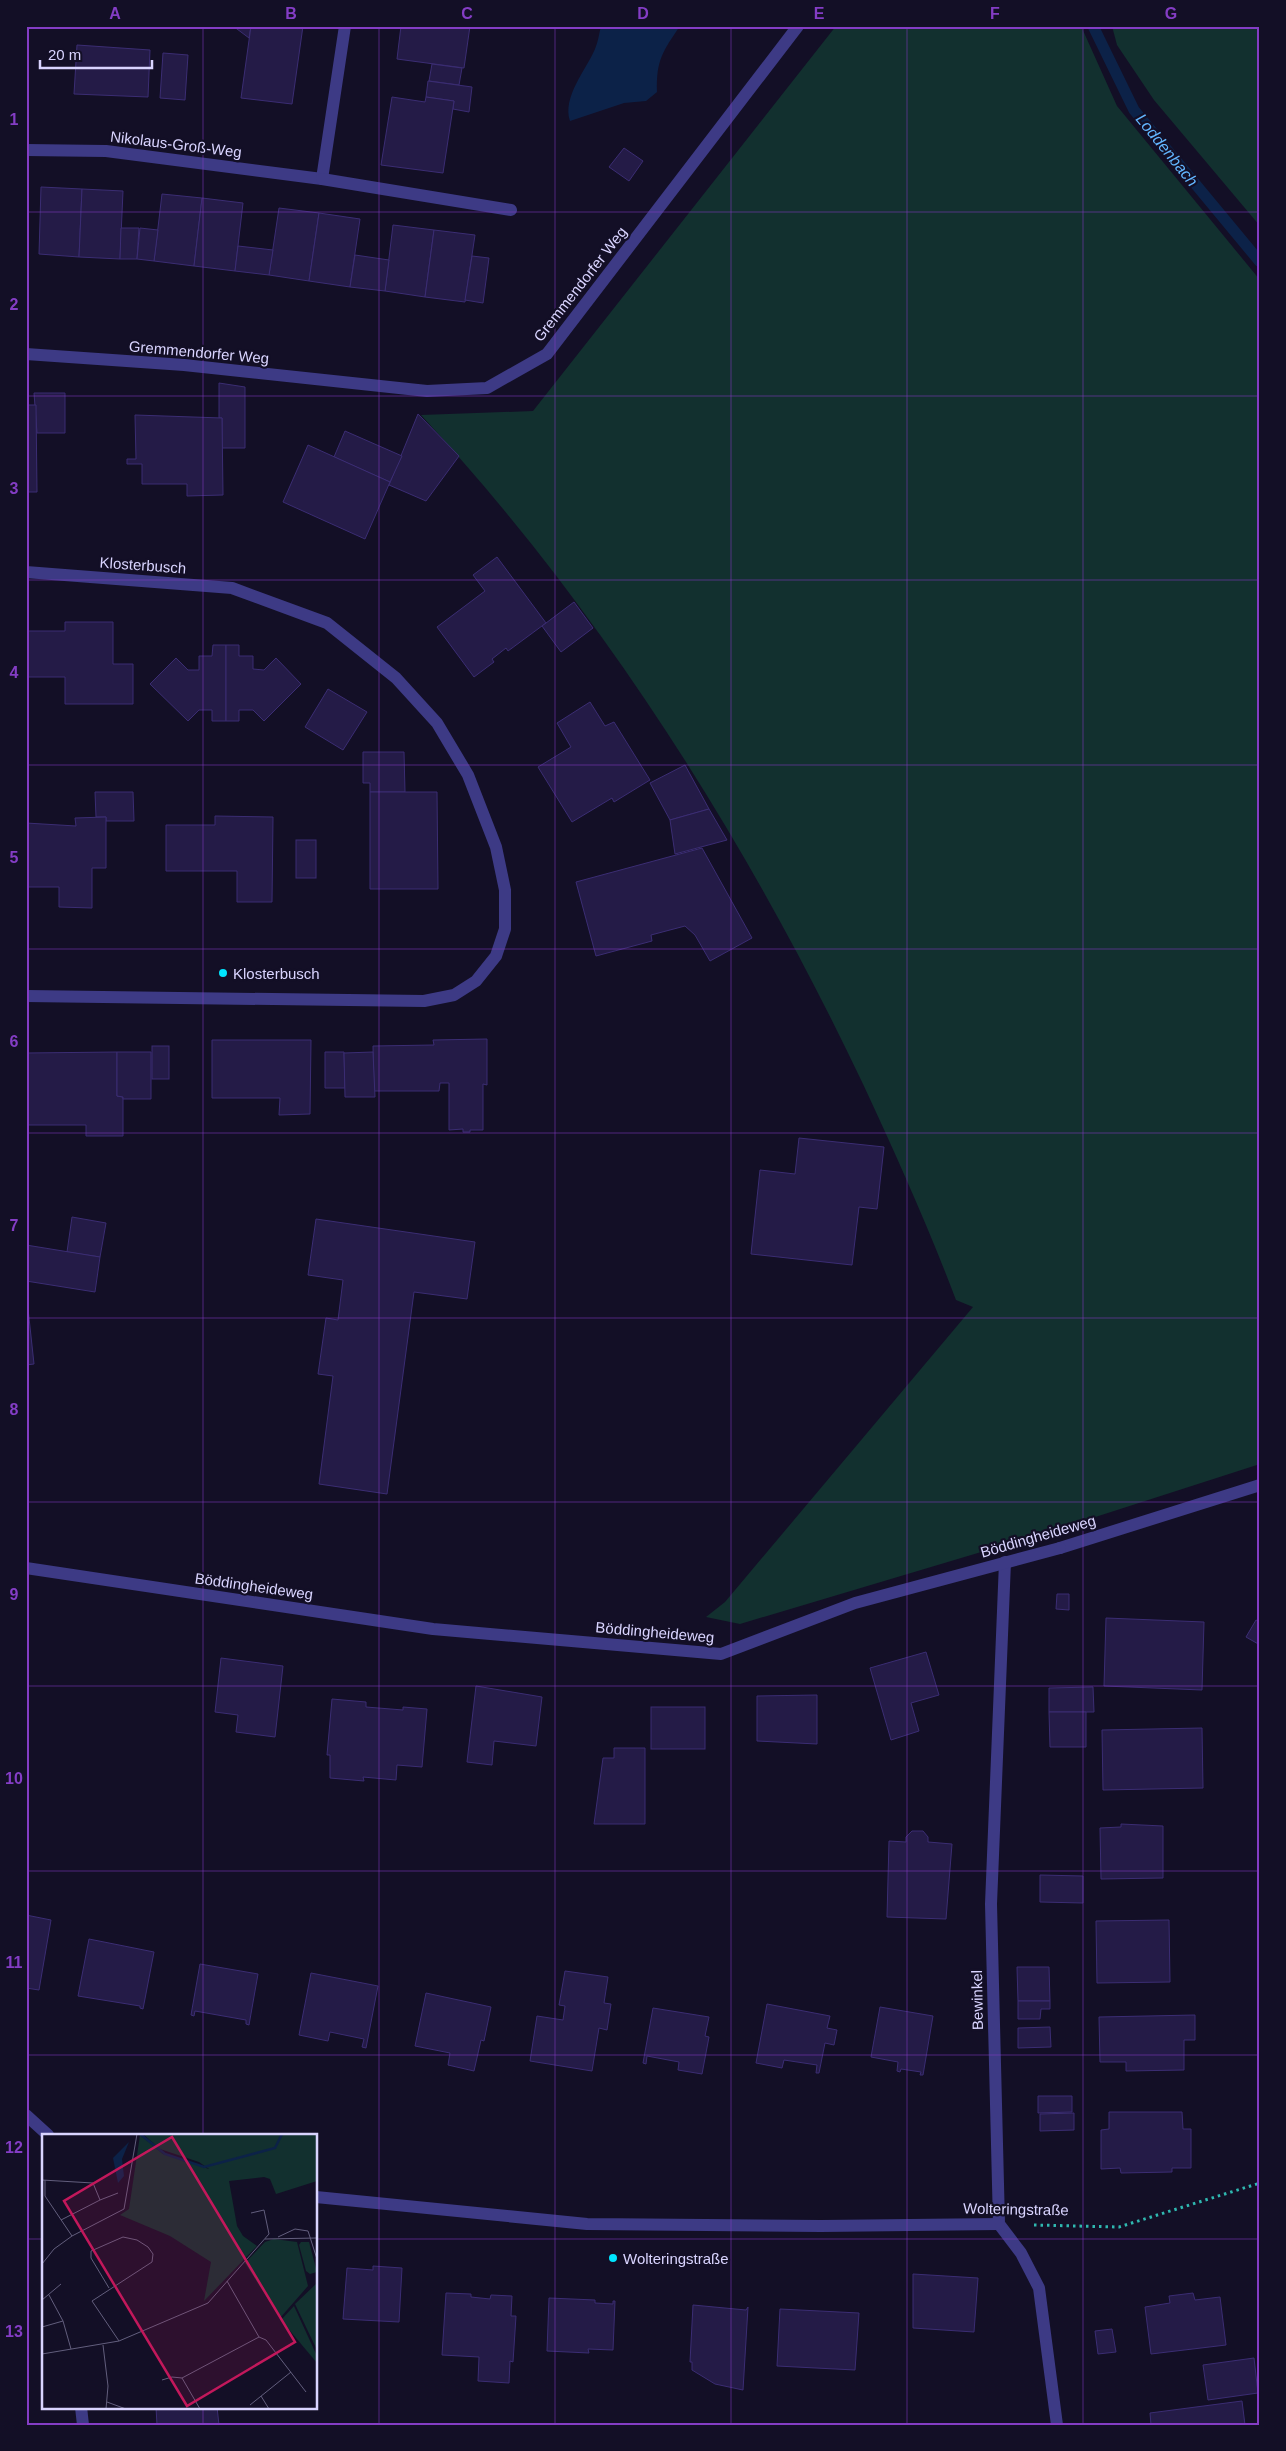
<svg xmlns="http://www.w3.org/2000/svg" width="1286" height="2451" font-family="Helvetica,sans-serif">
<rect width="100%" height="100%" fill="#130f26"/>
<!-- green -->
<g fill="#12302f">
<path d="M836,26H1081L1117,106L1260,280V1464L1055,1530L740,1624L706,1617L725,1602L973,1307L956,1300C928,1226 896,1155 863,1084C748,842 603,612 421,415L533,411Z"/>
<polygon points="1112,26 1260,26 1260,226 1154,100 1117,45"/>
</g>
<!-- water -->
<path fill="#0c2248" d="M601,26H680C663,51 656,60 657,92L646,101L624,103L570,121C562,97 586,70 595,49C598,42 599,34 601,26Z"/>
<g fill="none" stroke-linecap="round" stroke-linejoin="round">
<!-- stream -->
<polyline stroke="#0c2248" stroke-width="11" points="1093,26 1134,110 1260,262"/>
</g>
<!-- building -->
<g fill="#241b47" stroke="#3b2d73">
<polygon points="233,26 251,26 249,38"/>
<polygon points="251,26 303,26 292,104 241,98"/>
<polygon points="401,26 470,26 464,68 397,59"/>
<polygon points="77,45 150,50 148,97 74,94"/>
<polygon points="163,53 188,55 185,100 160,98"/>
<polygon points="432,64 462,68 459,85 429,81"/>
<polygon points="428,81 472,87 469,112 453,109 454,101 426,97"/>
<polygon points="392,97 425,102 426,97 454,101 443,173 381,165"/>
<polygon points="624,148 643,161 629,181 609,167"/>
<polygon points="41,187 82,189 79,257 39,254"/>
<polygon points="82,189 123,191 120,259 79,257"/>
<polygon points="162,194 202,198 194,266 154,261"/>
<polygon points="202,198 243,203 235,271 194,266"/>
<polygon points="279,208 319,213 309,281 269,275"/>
<polygon points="319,213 360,219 350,287 309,281"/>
<polygon points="393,225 434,230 425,297 385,291"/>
<polygon points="121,228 139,228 137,259 120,259"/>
<polygon points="140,228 158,230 154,261 137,259"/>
<polygon points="434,230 475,235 465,302 425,297"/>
<polygon points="238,246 273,250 269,275 235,271"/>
<polygon points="355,255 389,260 385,291 350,287"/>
<polygon points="472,256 489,258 483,303 465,300"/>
<polygon points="219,383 245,387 245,448 222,448 222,418 219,418"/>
<polygon points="34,393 65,393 65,433 37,433"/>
<polygon points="26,405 36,405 37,492 26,492"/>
<polygon points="418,414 459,456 426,501 389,485"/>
<polygon points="135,415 222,418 223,495 187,496 187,484 142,484 142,464 127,464 127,459 136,459"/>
<polygon points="345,431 402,456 390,482 334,457"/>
<polygon points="308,445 390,482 365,539 283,502"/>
<polygon points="497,557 546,623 508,651 506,648 492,659 494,662 474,677 437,627 485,591 473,575"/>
<polygon points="574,602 593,628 561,652 542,626"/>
<polygon points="65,622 113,622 113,664 133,664 133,704 65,704 65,677 26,677 26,631 65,631"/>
<polygon points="213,645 226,645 226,721 212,721 212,710 199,710 188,721 150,684 176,658 188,670 199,670 199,656 212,656"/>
<polygon points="226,645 239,645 239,656 253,656 253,669 264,670 276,658 301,684 264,721 253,710 239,710 239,721 226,721"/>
<polygon points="328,689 367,712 343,750 305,727"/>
<polygon points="590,702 605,726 614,722 650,780 614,802 612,798 572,822 538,767 571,747 557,723"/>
<polygon points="363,752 404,752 405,792 370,792 370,783 363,783"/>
<polygon points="685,765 709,809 670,820 650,783"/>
<polygon points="95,792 133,792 134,821 106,821 106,817 96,817"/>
<polygon points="370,792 437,792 438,889 370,889"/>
<polygon points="709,809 727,840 675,854 670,820"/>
<polygon points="215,816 273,817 272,902 237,902 237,871 166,871 166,825 215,825"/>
<polygon points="106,817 106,868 92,868 92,908 59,907 59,887 26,887 26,823 76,826 75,818"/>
<rect x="296" y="840" width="20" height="38"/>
<polygon points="702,848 752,938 710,961 695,935 685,926 651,935 652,941 596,956 576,882"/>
<polygon points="487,1039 487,1085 483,1084 483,1130 470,1130 470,1132 463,1132 463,1129 449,1130 449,1083 440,1083 439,1091 374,1091 373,1046 434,1045 433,1040"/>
<polygon points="212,1040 311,1040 310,1114 279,1115 280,1098 212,1098"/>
<rect x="152" y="1046" width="17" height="33"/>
<polygon points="117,1052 117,1096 123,1097 123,1136 86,1136 86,1125 26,1125 26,1053"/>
<polygon points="117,1052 151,1052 151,1099 123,1099 123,1097 117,1096"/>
<polygon points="325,1052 344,1052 345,1088 325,1088"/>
<polygon points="373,1052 375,1097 345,1097 344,1053"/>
<polygon points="799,1138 884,1147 877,1209 859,1207 852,1265 751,1254 760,1170 795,1174"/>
<polygon points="72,1217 106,1223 100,1257 67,1252"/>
<polygon points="316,1219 475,1242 467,1299 414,1292 387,1494 319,1484 333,1376 318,1374 326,1318 338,1320 343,1280 308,1275"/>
<polygon points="26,1245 100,1257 95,1292 26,1281"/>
<polygon points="26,1290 34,1364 26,1365"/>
<polygon points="1057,1594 1069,1594 1069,1610 1056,1609"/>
<polygon points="1106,1618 1204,1622 1202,1690 1104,1686"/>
<polygon points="1256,1620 1260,1622 1260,1645 1246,1637"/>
<polygon points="926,1652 939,1695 911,1703 919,1731 891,1740 870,1668"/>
<polygon points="221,1658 283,1666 275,1737 236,1732 238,1715 215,1712"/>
<polygon points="476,1686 542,1697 536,1746 494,1741 492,1765 467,1762"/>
<polygon points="1093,1687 1094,1712 1049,1712 1049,1688"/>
<polygon points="817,1695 817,1744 757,1741 757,1696"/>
<polygon points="332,1699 366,1702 366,1707 403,1710 403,1707 427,1709 422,1767 397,1765 396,1780 363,1777 364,1781 330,1778 330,1755 327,1755"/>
<rect x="651" y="1707" width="54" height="42"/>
<polygon points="1049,1712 1086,1712 1086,1747 1050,1747"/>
<polygon points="1202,1728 1203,1788 1103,1790 1102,1730"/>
<polygon points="614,1748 645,1748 645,1824 594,1824 603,1758 614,1758"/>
<polygon points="1121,1824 1163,1826 1163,1878 1101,1879 1100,1828 1121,1827"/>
<polygon points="912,1831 923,1831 928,1837 928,1842 952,1844 946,1919 887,1917 889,1841 906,1842 906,1837"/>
<polygon points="1040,1875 1083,1876 1083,1903 1040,1902"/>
<polygon points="26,1915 51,1920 39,1990 26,1988"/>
<polygon points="1169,1920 1170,1982 1097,1983 1096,1921"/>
<polygon points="89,1939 154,1952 143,2009 140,2008 140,2006 78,1996"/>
<polygon points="200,1964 258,1974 249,2025 246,2024 246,2020 195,2011 194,2016 191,2015"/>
<polygon points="1017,1967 1049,1967 1050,2001 1018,2001"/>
<polygon points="565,1971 608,1977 604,2003 611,2004 607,2030 599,2028 592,2071 530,2061 537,2016 563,2020 565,2006 559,2005"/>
<polygon points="311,1973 378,1986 366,2048 362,2047 364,2039 330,2032 328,2041 299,2035"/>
<polygon points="426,1993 491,2007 484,2041 481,2040 474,2071 448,2065 450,2053 415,2046"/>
<polygon points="1018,2001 1050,2001 1050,2009 1041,2009 1040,2019 1018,2019"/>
<polygon points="767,2004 830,2016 827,2028 837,2030 834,2045 825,2043 819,2073 816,2073 817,2065 784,2060 782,2068 756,2063"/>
<polygon points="880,2007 933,2016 923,2075 920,2075 921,2072 901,2069 900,2072 897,2071 898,2062 871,2057"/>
<polygon points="653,2008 709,2017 705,2036 709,2037 702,2074 678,2070 679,2062 647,2056 646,2064 643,2063"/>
<polygon points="1195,2015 1195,2040 1184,2040 1184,2070 1126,2071 1126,2062 1100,2062 1099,2017"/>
<polygon points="1050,2027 1051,2047 1018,2048 1018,2028"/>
<polygon points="1038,2096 1072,2096 1072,2112 1038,2113"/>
<polygon points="1109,2112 1182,2112 1183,2129 1191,2129 1191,2168 1172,2168 1172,2172 1121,2173 1120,2168 1101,2169 1101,2130 1109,2129"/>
<polygon points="1074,2113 1074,2130 1040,2131 1040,2114"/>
<polygon points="373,2266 402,2268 399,2322 343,2319 347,2268 373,2270"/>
<polygon points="913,2274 978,2278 974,2332 913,2328"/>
<polygon points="446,2293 471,2294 471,2297 490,2299 491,2295 512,2296 511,2316 516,2316 513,2362 510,2361 509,2383 478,2381 479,2357 442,2355"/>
<polygon points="1193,2293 1195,2300 1220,2297 1226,2345 1151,2354 1145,2307 1170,2303 1169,2296"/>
<polygon points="549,2298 595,2300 595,2303 613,2304 613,2301 615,2301 613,2350 588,2349 589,2353 547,2351"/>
<polygon points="693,2305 746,2310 748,2307 743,2390 715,2384 692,2370 692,2362 690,2362"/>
<polygon points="780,2309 859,2313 855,2370 777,2366"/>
<polygon points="1112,2329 1116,2352 1098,2354 1095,2331"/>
<polygon points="1254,2358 1258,2393 1208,2400 1203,2365"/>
<polygon points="1242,2401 1245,2425 1151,2425 1150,2413"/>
<polygon points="156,2407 217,2407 219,2425 157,2425"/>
</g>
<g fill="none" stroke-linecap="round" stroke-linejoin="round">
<!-- path -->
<polyline stroke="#2fb8b0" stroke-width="3" stroke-dasharray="2.5 4" stroke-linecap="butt" points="1034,2225 1119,2227 1260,2183"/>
<!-- lane -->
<g stroke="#3d3a85" stroke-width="12">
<polyline points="26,354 184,365 427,391 487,388 547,354 798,26"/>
<polyline points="1060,1548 1260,1485"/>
</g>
<!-- street -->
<g stroke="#3d3a85" stroke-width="12">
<polyline points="26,150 106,151 322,179 345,26"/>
<polyline points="322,179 511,210"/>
<polyline points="26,572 232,588 327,623 396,678 437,723 468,775 496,847 505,890 505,929 496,956 476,981 454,995 424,1001 26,996"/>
<polyline points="1005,1562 991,1904 999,2224 1021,2253 1039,2288 1057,2425"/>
<polyline points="26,1568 433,1629 721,1654 855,1603 1060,1548"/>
<polyline points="26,2115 48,2135"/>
<polyline points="316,2197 587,2224 821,2226 999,2224"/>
<polyline points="81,2407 83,2425"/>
</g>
</g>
<!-- grid -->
<path fill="none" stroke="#843dc5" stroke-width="1" stroke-opacity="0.55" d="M203,26V2135M379,26V2425M555,26V2425M731,26V2425M907,26V2425M1083,26V2425M26,212H1260M26,396H1260M26,580H1260M26,765H1260M26,949H1260M26,1133H1260M26,1318H1260M26,1502H1260M26,1686H1260M26,1871H1260M26,2055H1260M26,2239H44M316,2239H1260M203,2407V2425"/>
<!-- markers -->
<g fill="#00e5ff" stroke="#130f26" stroke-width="2">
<circle cx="223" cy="973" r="5"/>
<circle cx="613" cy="2258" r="5"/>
</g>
<g text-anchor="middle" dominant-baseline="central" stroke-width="4.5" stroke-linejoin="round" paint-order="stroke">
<!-- street labels -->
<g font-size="15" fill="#d9d4ff" stroke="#130f26">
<text transform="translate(176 144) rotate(7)">Nikolaus-Groß-Weg</text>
<text transform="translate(580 284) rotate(-52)">Gremmendorfer Weg</text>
<text transform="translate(199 352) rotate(5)">Gremmendorfer Weg</text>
<text transform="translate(143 565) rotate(4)">Klosterbusch</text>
<text transform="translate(1038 1536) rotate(-16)">Böddingheideweg</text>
<text transform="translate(254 1586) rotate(8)">Böddingheideweg</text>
<text transform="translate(655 1632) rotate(5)">Böddingheideweg</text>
<text transform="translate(977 2000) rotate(-91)">Bewinkel</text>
<text transform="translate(1016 2209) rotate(1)">Wolteringstraße</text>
</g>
<!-- poi labels -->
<g font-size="15" fill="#d9d4ff" stroke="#130f26" text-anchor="start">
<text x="233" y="973">Klosterbusch</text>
<text x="623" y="2258">Wolteringstraße</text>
</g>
<!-- water labels -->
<g font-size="16" font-style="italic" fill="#62b6ff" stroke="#130f26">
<text transform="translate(1167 150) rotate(51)">Loddenbach</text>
</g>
</g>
<!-- overview -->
<g transform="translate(42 2134)">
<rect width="275" height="275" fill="#130f26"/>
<path d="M101,0H275V47L234,60L228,45L222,43L187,47L195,92L201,102L215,112L162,167L169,128L128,102L78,81L87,75L98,1L121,20L167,35L157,28L118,15ZM232,105L255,108L266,152L238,184L203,129L223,108ZM259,108H267L275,138L268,140L264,137L257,111ZM275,149V216L253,170ZM252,172L275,222V229L239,186Z" fill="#12302f"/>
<path d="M87,8L80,25L82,42L76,49L71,24Z" fill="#0c2248"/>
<path fill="none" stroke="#0c2248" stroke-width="2.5" d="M98,0L123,20L162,33L233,14L240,0"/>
<path fill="none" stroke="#625e7d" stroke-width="1" d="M0,46L51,49L58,66L19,86M3,46V62L30,102M58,66L76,59M236,103L253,95L266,97L275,125M223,105L275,104M0,130L12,115L30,102L82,75L95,0M185,147L217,203L224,206L264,258M67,154L49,124V117L81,103L95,106L106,113L111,120L110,128L50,167L77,207M7,161L21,187L29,215M0,166L19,150M0,193L21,187M61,211L66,252L64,275M0,220L77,207L166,169L227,100L222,76L209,79M140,244L158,275M120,246L130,243L140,244L217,203M219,262L227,275M65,268L84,275M208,271L249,238"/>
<path fill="#c2185b" fill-opacity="0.15" stroke="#c2185b" stroke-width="2.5" d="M130,3L253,208L145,272L22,67Z"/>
<rect width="275" height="275" fill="none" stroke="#d9d4ff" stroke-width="2.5"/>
</g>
<!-- border -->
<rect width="1286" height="2451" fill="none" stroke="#130f26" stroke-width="55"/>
<!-- scale -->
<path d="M40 60v8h112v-8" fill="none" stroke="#d9d4ff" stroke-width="2.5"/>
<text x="48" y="60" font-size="15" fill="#d9d4ff" stroke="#130f26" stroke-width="4" paint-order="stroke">20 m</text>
<rect x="28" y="28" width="1230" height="2396" fill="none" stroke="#843dc5" stroke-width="2"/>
<g font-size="16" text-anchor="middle" font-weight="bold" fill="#843dc5">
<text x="115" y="19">A</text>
<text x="291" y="19">B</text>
<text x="467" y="19">C</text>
<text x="643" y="19">D</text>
<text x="819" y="19">E</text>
<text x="995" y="19">F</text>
<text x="1171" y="19">G</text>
<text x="14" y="125">1</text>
<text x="14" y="310">2</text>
<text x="14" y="494">3</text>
<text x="14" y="678">4</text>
<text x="14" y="863">5</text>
<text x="14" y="1047">6</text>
<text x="14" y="1231">7</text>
<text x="14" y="1415">8</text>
<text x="14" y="1600">9</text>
<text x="14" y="1784">10</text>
<text x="14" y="1968">11</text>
<text x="14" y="2153">12</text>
<text x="14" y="2337">13</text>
</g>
</svg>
